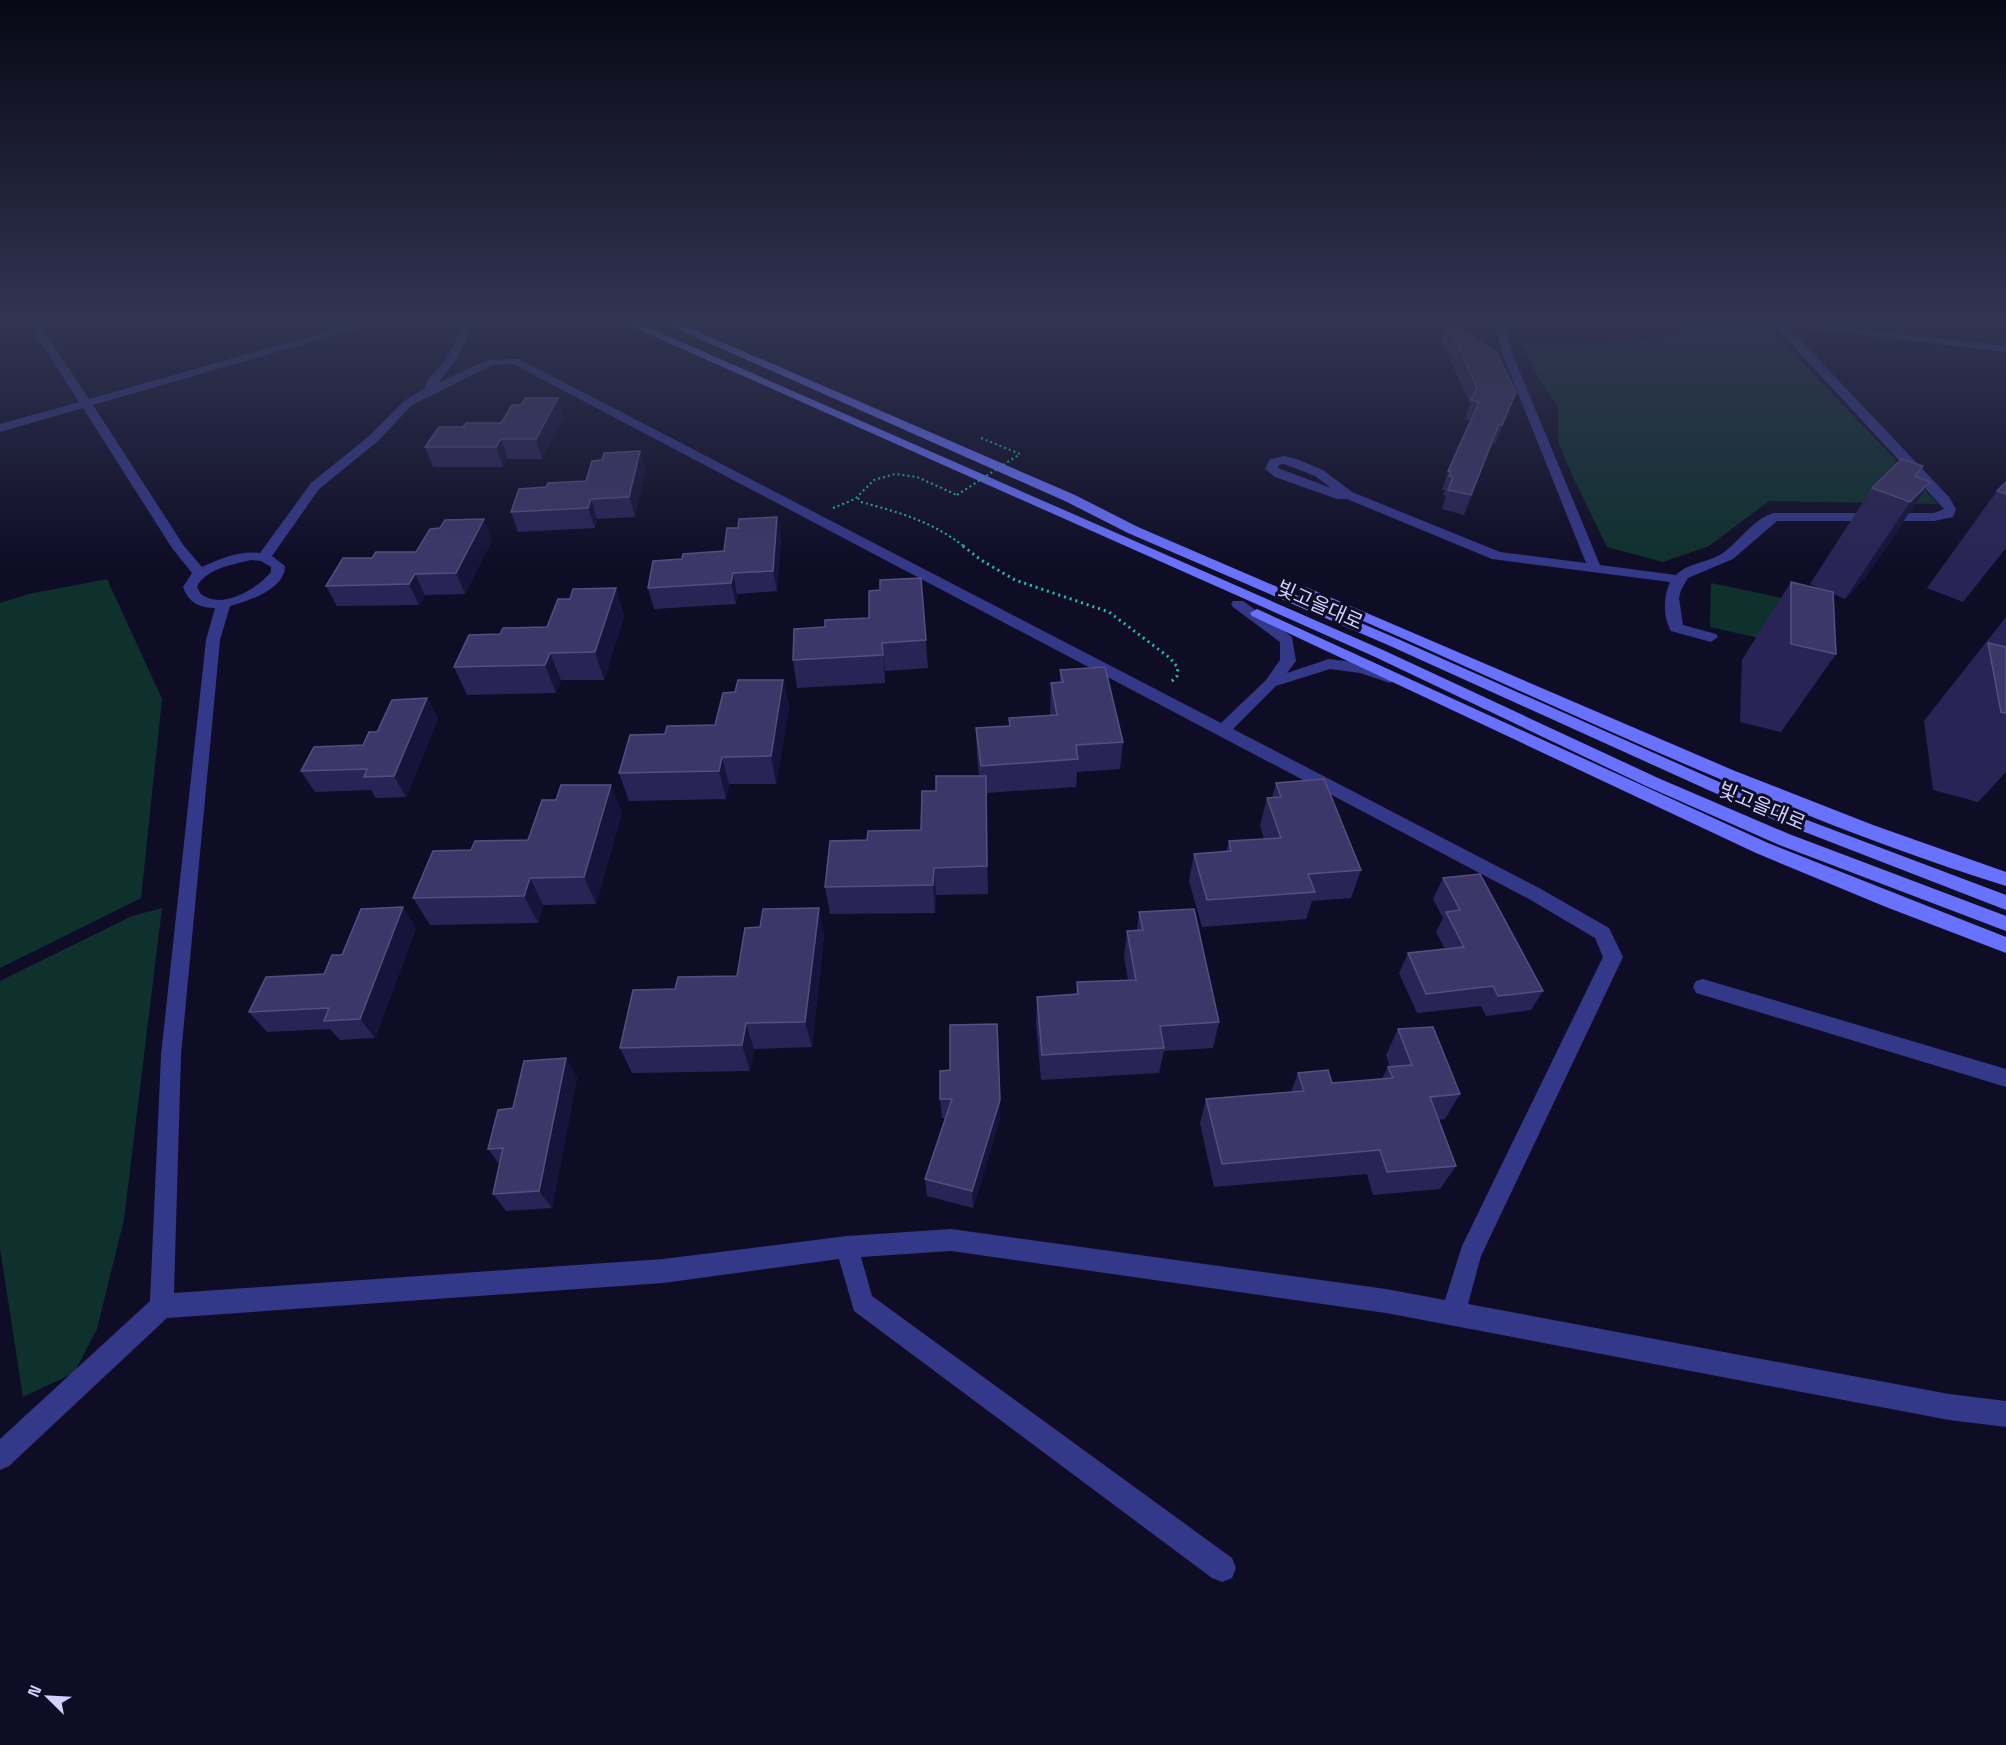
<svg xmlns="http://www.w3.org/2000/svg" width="2006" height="1745" font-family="'Space Grotesk','Noto Sans KR',sans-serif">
<rect width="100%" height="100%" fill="#0f0d26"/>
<!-- green -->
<g fill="#0f312d">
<polygon points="1706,329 1772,331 1938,504 1769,501 1709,546 1663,562 1607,547 1573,477 1558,442 1558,406 1538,377 1522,344 1571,346 1639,341"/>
<polygon points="107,579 162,699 141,898 0,968 0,603 29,594"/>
<polygon points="1711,583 1825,607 1830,654 1710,627"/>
<polygon points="162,908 124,1219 97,1329 74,1373 23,1397 0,1248 0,981 132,916"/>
</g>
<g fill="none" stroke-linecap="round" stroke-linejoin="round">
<!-- path-far1 -->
<g stroke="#24c1aa" stroke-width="2" stroke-dasharray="2 3" stroke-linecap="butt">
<polyline points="981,438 1020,454"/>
<path d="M858,498L861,502C901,513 931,521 965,547"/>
<polyline points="833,508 855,499 874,480 895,474 917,477 957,495"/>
</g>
<!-- path -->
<polyline stroke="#24c1aa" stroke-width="3" stroke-dasharray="2 4" stroke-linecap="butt" points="963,546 981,560 1015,580 1109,612 1170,658 1178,668 1177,676 1170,683"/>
<!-- street -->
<g fill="#343889" fill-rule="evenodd">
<path d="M26,319H36L89,399L372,319H390L93,405L184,546L202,567C218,559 241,550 260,553L311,483L369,436L404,401L424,389L429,378L447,358L466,319H476L457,359L438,383L487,360L519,359L1221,723L1266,680L1280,660V642L1233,607L1231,604L1233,601H1243L1292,637L1296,661L1287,673L1329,659L1362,663L1395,675L1398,678L1390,683L1360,673L1330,669L1276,686L1233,729L1541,889L1609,928L1623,957L1481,1256L1468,1304L1949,1394L2006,1401V1427L1949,1420L1386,1313L951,1251L861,1257L872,1296L1232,1558L1236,1568L1232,1578L1222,1582L1212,1578L854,1311L839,1259L663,1283L167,1318L9,1466L0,1470V1439L150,1301L161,1055L206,640L215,608C199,608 188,602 183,587L192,573L172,548L83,408L0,432V424L79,402ZM513,364L1529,899L1595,938L1603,957L1462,1246L1445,1300L1386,1289L951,1229L847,1236L663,1259L174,1293L181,1055L220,640L230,606C249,601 285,589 285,566L272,556L319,489L377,442L412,405L493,365ZM251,560L261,561L271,567V572C256,590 220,611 200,593L197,587C205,569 234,564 251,560Z"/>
<path d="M1493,319H1503L1512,353L1600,565L1676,575C1689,562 1708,563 1723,553C1739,542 1754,518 1774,513H1934L1944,509L1773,324L1769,323V319L2006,346V352L1787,326L1949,497L1956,509L1953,517L1934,521H1777L1733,559L1688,578L1681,590L1679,598L1683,625L1716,634L1718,637L1711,642L1671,631C1663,617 1663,597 1670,582L1492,559L1347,499H1337L1275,477L1265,469L1270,459L1284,456L1297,459L1323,470L1352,492L1500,552L1586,563L1502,353ZM1284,464L1315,476L1331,488L1278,468L1279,465Z"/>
<polygon points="1703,979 2006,1069 2006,1087 1696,993 1693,987 1696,981"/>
</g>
<!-- secondary -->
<g fill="#6972ff" fill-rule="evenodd">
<polygon points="615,319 629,319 1383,650 1658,778 1789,834 2006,916 2006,931 1777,844 1646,786 1373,656"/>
<polygon points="655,319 669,319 1075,495 1138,527 1398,639 1791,814 2006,895 2006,910 1779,822 1388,645 1128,533 1065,501"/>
<path d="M1306,587L1735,771L1873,825L2006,872V886C1763,810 1535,694 1301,594L1299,591L1301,588Z"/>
<polygon points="1257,609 1768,843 2006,937 2006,953 1886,907 1756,853 1252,616 1250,613"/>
</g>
<!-- path-bridge -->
<polyline stroke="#24c1aa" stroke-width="2" stroke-dasharray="2 3" stroke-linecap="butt" points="957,495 1020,454"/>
</g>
<!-- wall -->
<g fill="#2a2456">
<polygon points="1447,322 1510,410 1495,443 1493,443 1464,515 1442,509 1446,496 1443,495 1445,490 1442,490 1448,471 1471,420 1465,419 1470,404 1441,339"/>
<polygon points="564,418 542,459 508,459 503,467 433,467 425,447 463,427 501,423"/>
<polygon points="640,451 645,471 635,517 597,519 595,528 518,532 511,512 546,487 586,481 602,460"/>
<polygon points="1916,477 1930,482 1865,578 1845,599 1833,594 1836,654 1781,732 1740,722 1742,660 1791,582 1821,589 1810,584 1872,488"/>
<polygon points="2006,482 2006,548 1963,602 1927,588 1997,491"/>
<polygon points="777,517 781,537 777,591 737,594 736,604 654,609 648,588 682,559 724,551 738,528"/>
<polygon points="492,540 465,594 425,595 419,605 337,606 326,586 372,558 416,552"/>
<polygon points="921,578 928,668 885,671 885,683 797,688 793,660 825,627 869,618 880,590"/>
<polygon points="616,588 624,616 604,680 561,680 556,693 467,695 454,667 500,634 547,627 570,599"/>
<polygon points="2006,617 2006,772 1978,802 1933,790 1924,721"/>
<polygon points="1060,670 1123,742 1120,769 1077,772 1076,787 986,793 988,894 936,895 935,913 830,914 825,887 867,840 921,830 936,791 979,776 977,756 976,728 1009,726 1009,718 1050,715 1050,711 1051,683 1060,682"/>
<polygon points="783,680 789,707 776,784 729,784 726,799 629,801 619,773 665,734 715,725 735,692"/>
<polygon points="427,698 438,719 406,797 376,798 371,790 315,792 301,771 363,745 377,732"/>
<polygon points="1276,783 1361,870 1351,898 1312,901 1306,919 1202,927 1189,881 1194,854 1226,851 1229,841 1264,839 1260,826 1267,798 1272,798"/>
<polygon points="622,812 596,904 543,905 538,923 430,925 413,898 471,850 528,840"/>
<polygon points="1443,878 1543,991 1531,1010 1486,1016 1481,1006 1417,1013 1399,973 1408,953 1445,949 1436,932 1443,918 1433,899"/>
<polygon points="1139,912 1219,1022 1213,1048 1164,1051 1159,1073 1041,1080 1036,1023 1037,997 1076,995 1077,982 1128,980 1124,957 1127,931 1137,930"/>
<polygon points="760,927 824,935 812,1047 754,1049 750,1071 632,1073 620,1048 675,989 737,976"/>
<polygon points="416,928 375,1038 340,1040 330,1029 267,1032 249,1012 324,974 342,955"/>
<polygon points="1398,1029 1460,1094 1445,1119 1438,1120 1456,1166 1440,1189 1373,1195 1367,1174 1214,1187 1200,1123 1206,1099 1291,1092 1298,1073 1332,1083 1382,1079 1388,1067 1390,1067 1386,1055"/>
<polygon points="577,1077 552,1208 506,1211 493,1194 500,1165 488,1149 513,1108"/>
<polygon points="940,1099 1000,1100 1000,1118 973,1208 927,1196 925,1179 945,1118 942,1118"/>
</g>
<!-- shaded-wall -->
<g fill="#17133b">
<polygon points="1516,392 1510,410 1495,443 1502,425"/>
<polygon points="558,398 564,418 542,459 536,439"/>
<polygon points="1499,424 1493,443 1464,515 1471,495"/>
<polygon points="501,439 508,459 503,467 496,447"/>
<polygon points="640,451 645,471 635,517 629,497"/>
<polygon points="1930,482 1865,578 1845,599 1910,502"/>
<polygon points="591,499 597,519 595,528 588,508"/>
<polygon points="777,517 781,537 777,591 773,571"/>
<polygon points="484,519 492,540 465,594 456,573"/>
<polygon points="733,573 737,594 736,604 731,583"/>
<polygon points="415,574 425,595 419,605 409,584"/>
<polygon points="616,588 624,616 604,680 595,652"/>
<polygon points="882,643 885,671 885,683 883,655"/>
<polygon points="550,653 561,680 556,693 545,665"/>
<polygon points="783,680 789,707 776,784 771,756"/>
<polygon points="427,698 438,719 406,797 394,776"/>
<polygon points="722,757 729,784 726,799 719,771"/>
<polygon points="611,785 622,812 596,904 584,877"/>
<polygon points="934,868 936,895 935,913 933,885"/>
<polygon points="530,878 543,905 538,923 524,896"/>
<polygon points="403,907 416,928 375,1038 360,1019"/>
<polygon points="819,908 824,935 812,1047 805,1022"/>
<polygon points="746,1023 754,1049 750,1071 742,1045"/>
<polygon points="566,1058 577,1077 552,1208 539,1191"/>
<polygon points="1000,1100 1000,1118 973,1208 972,1191"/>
</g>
<!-- building -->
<g fill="#3c3768" stroke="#544f80" stroke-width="1.5">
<polygon points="1447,322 1496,352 1516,392 1502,425 1499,424 1471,495 1448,490 1453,477 1449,476 1451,472 1448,471 1479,402 1471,400 1477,388"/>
<polygon points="525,398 558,398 536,439 501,439 496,447 425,447 439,427 463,427 466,423 501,423 512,405 521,405"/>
<polygon points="640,451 629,497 591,499 588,508 511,512 519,489 546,487 548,483 586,481 592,461 602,460 604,453"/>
<polygon points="1902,459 1923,466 1915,476 1930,482 1910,502 1872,488"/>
<polygon points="2006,482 2006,494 1997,491"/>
<polygon points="777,517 773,571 733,573 731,583 648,588 653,561 682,559 683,554 724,551 727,528 738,528 739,519"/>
<polygon points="484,519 456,573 415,574 409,584 326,586 343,558 372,558 376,552 416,552 430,529 440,528 445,520"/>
<polygon points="921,578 926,640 882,643 883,655 793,660 794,629 825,627 825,620 869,618 869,591 880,590 880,580"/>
<polygon points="1791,582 1833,592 1836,654 1791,644"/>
<polygon points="616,588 595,652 550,653 545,665 454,667 469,635 500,634 503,628 547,627 558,599 570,599 573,589"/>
<polygon points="1988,643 2006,647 2006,713 2001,712"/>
<polygon points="1105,667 1123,742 1076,745 1078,759 981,766 976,728 1010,726 1009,718 1057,715 1051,683 1063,682 1060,670"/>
<polygon points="738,680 783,680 771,756 722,757 719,771 619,773 630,735 665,734 667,726 715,725 723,693 735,692"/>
<polygon points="427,698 394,776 364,777 367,769 301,771 314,747 363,745 369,732 377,732 392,700"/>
<polygon points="936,776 986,776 987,866 934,868 933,885 825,887 830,841 867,840 868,831 921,830 922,791 936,791"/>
<polygon points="1324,779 1361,870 1308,874 1315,892 1207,900 1194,854 1231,851 1229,841 1281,838 1267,798 1281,797 1276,783"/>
<polygon points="561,785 611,785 584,877 530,878 524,896 413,898 433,851 471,850 475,841 528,840 542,800 556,800"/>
<polygon points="1480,874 1543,991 1498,996 1493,986 1426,994 1408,953 1464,947 1446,912 1460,910 1443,878"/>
<polygon points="403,907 360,1019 324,1021 329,1008 249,1012 266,977 324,974 332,955 342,955 361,909"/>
<polygon points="819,908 805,1022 746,1023 742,1045 620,1048 633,990 675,989 678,977 737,976 745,928 760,927 763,909"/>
<polygon points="1194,909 1219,1022 1160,1026 1164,1048 1042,1055 1037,997 1078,994 1077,982 1136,980 1127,931 1143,930 1139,912"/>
<polygon points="997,1024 1000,1100 972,1191 925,1179 952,1099 940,1099 940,1071 950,1070 950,1025"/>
<polygon points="1433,1027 1460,1094 1430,1097 1456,1166 1387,1172 1380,1150 1222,1164 1206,1099 1304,1091 1298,1073 1328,1070 1332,1083 1393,1078 1388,1067 1412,1065 1398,1029"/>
<polygon points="566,1058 539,1191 493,1194 503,1148 488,1149 498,1110 513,1108 524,1061"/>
</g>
<!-- sky -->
<linearGradient id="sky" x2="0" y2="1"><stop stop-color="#080715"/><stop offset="0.57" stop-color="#313552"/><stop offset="1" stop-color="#313552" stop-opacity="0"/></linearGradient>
<rect width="2006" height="564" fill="url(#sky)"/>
<g text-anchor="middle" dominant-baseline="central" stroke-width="6" stroke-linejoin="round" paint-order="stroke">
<!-- street labels -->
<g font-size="20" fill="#d3d2ff" stroke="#0f0d26">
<text transform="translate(1320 605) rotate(24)">빛고을대로</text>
<text transform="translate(1762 806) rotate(23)">빛고을대로</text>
</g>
</g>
<!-- north arrow -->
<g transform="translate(48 1697) rotate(294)" stroke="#0f0d26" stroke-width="4.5" paint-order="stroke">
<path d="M0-4.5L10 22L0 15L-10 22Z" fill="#d3d2ff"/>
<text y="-9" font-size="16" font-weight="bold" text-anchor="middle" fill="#d3d2ff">N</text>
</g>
</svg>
